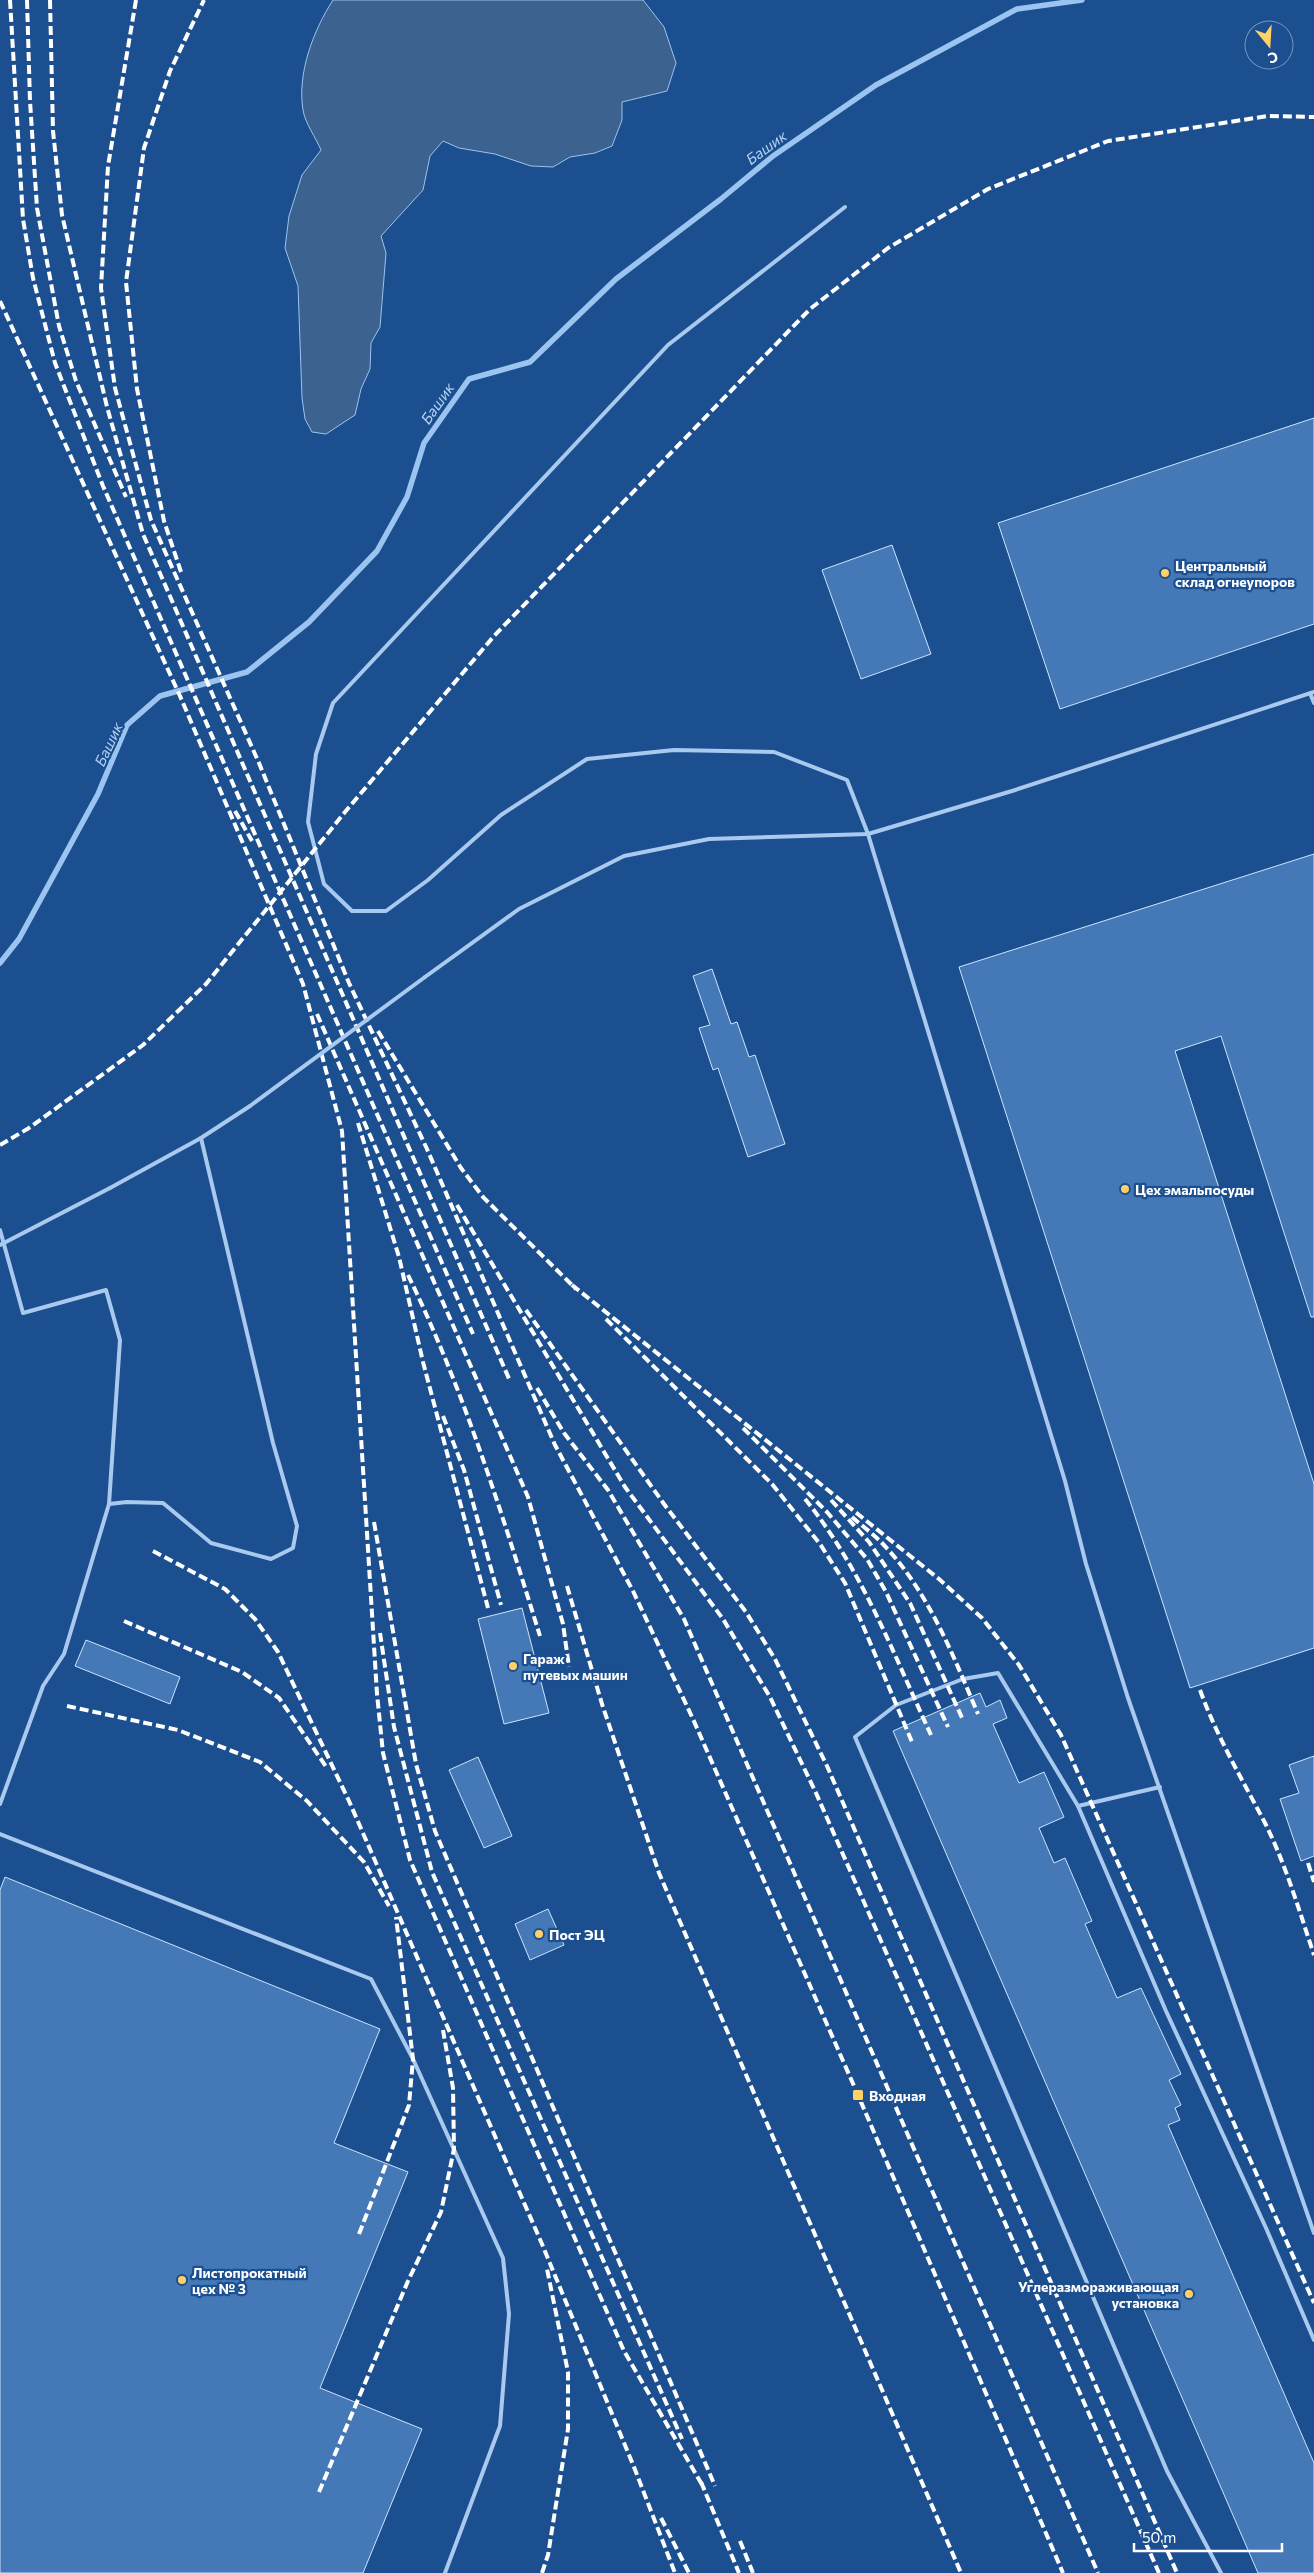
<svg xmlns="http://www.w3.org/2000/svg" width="1314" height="2573" font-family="Commissioner,sans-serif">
<rect width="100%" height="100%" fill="#1b4f8f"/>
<!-- water -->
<path fill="#3c6290" stroke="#9cc4f0" d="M333,0H643L664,27L676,63L667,91L622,102V120L612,146L595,153L570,157L553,167L531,166L495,154L459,148L443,141L430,156L423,190L381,236L386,253L380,327L371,343L370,369L361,389L355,415L326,434L312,432L305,419L302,398L298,286L285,248L289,216L302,175L321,150C316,138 305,123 303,110C297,74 313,31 333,0Z"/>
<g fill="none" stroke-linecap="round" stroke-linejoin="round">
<!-- stream -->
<polyline stroke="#9cc4f0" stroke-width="5.5" points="0,963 19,939 98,794 127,725 160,696 247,672 309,622 377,551 407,497 424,443 469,379 530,362 616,279 721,199 773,156 876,85 1017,9 1082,0"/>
</g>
<!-- building -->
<g fill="#4478b7" stroke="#cfe3fa">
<polygon points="1314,418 1314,624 1060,709 998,523"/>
<polygon points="892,545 931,654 861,679 822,570"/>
<polygon points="1314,854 1314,1317 1311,1317 1221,1036 1175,1051 1314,1484 1314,1648 1190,1688 959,967"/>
<polygon points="712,969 731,1024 737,1022 749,1057 755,1055 785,1144 748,1157 718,1068 713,1070 699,1028 710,1025 693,976"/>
<polygon points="522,1608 549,1713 504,1724 478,1619"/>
<polygon points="86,1640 180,1677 170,1704 75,1666"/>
<polygon points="980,1693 986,1707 1000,1700 1007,1718 993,1724 1019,1783 1044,1772 1064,1817 1039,1828 1054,1863 1065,1858 1092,1921 1085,1924 1117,1998 1141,1988 1181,2074 1169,2080 1181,2105 1175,2108 1180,2120 1168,2125 1314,2463 1314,2573 1258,2573 893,1731"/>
<polygon points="1314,1756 1314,1856 1301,1861 1280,1799 1299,1793 1289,1765"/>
<polygon points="478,1757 512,1836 484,1848 449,1770"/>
<polygon points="5,1877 380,2029 334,2143 408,2172 320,2388 422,2429 363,2573 0,2573 0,1890"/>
<polygon points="548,1909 564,1945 530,1960 515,1924"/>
</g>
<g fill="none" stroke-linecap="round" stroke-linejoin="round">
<!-- service -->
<g stroke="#a9c9ee" stroke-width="4">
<polyline points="845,207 668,345 333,703 316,754 308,822 324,884 352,911 386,911 428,880 501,815 587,759 674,750 774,752 847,780 868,834 1065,1481 1086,1564 1128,1698 1314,2233"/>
<polyline points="1310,693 1314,703"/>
<polyline points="425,977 519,909 624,856 709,839 868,834 1012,791 1314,692"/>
<polyline points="110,1188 201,1138 250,1106"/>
<polyline points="0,1230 23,1313 106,1290 120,1340 109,1504"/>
<polyline points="1160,1787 1078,1806 998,1673 963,1679 896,1705 855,1737 1167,2471 1221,2573"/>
<polyline points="0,1804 43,1686 64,1654 109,1504 127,1502 163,1503 211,1543 271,1559 293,1548 297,1526 273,1443 201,1138"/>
<polyline points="1078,1806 1166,2011 1266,2228 1314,2340"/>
<polyline points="0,1834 371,1979 413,2059 503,2258 509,2314 500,2426 445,2573"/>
</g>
<!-- rail -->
<g stroke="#fff" stroke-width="4" stroke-dasharray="9 4" stroke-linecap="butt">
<polyline points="10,0 23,219 33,278 55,363 103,486 473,1334"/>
<polyline points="27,0 30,101 37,208 59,326 76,381 126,497"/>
<polyline points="50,0 53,131 62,215 107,407 143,534 510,1381"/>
<polyline points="136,0 108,166 101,288 115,388 151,520 259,763 349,983 427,1149 555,1445 633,1591 693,1719 858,2095 1063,2573"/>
<polyline points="0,301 180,696 303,984 342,1131 377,1694 383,1753 410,1860 624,2351 704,2488"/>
<polyline points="181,572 164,521 137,389 126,282 144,148 170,71 204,0"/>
<polyline points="235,811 252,841"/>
<polyline points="317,1014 528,1497 563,1624 569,1667"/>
<polyline points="378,1031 461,1168 483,1197 576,1289"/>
<polyline points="358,1123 399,1257 423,1362 488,1608"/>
<polyline points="0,1145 29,1128 143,1045 206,984 345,812 494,636 810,309 888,248 988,189 1108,141 1268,116 1314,117"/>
<polyline points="457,1205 625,1487 723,1619 770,1697 816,1793 1159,2573"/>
<path d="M408,1275C464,1390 502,1514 540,1636"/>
<polyline points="572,1285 939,1579 982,1618 1019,1665 1061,1735 1314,2303"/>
<polyline points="526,1310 664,1504 746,1612 775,1659 827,1766 1177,2573"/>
<polyline points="606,1319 772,1484 820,1544 845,1583 912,1742"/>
<polyline points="537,1388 564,1433 608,1490 684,1619 1098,2573"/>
<polyline points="443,1416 464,1470 501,1605"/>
<polyline points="743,1428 827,1512 867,1559 886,1592 948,1727"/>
<path d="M805,1499C862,1569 893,1653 931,1735"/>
<polyline points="831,1500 869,1542 910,1603 963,1720"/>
<path d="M852,1517C861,1525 872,1533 881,1542C928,1590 952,1653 978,1714"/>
<polyline points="374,1522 416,1764 435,1831 715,2486"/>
<polyline points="153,1551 225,1589 255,1619 278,1652 349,1801 542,2244 634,2467 675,2573"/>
<polyline points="567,1586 602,1704 659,1873 961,2573"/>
<polyline points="124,1621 242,1672 279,1698 327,1768"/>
<polyline points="380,1633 394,1727 432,1872 682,2439"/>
<path d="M1200,1690C1217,1737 1242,1779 1265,1823C1286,1865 1299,1910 1314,1955"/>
<polyline points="67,1706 178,1730 260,1762 307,1801 364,1862 389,1906"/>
<polyline points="1308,1863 1314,1882"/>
<polyline points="359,2234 409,2105 413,2059 396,1917"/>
<polyline points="701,2482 739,2573"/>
<polyline points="319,2492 408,2281 441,2212 454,2149 453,2088 443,2030"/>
<polyline points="661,2518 689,2573"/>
<polyline points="740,2541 753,2573"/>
<polyline points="542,2573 548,2555 568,2429 568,2372 547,2269"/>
</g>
<!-- service-bridge -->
<g stroke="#a9c9ee" stroke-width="4">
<polyline points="250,1106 425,977"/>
<polyline points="0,1245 110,1188"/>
</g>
</g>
<!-- markers -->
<g fill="#ffd166" stroke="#1b4f8f" stroke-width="2">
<circle cx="1165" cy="573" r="5"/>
<circle cx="1125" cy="1189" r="5"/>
<circle cx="513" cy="1666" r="5"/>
<circle cx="539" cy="1934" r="5"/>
<rect x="852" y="2089" width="12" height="12" rx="2.5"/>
<circle cx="182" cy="2280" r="5"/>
<circle cx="1189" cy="2294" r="5"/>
</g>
<g text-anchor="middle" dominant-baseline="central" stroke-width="4.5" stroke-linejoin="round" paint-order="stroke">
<!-- poi labels -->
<g font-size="14" font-weight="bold" fill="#fff" stroke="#1b4f8f" text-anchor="start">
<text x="1175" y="565">Центральный<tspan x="1175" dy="16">склад огнеупоров</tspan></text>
<text x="1135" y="1189">Цех эмальпосуды</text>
<text x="523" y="1658">Гараж<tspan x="523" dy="16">путевых машин</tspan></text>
<text x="549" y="1934">Поcт ЭЦ</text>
<text x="869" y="2095">Входная</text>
<text x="192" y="2272">Листопрокатный<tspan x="192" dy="16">цех № 3</tspan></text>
<text x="1179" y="2286" text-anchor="end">Углеразмораживающая<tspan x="1179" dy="16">установка</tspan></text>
</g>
<!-- water labels -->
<g font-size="15" font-style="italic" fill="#b5d3f5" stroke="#1b4f8f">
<text transform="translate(766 147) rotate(-36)">Башик</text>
<text transform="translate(437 403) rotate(-55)">Башик</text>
<text transform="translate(108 744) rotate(-65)">Башик</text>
</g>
</g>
<!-- north arrow -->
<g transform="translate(1269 45) rotate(162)"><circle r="24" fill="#1b4f8f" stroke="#7695bc"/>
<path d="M0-4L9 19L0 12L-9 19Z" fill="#ffd166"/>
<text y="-8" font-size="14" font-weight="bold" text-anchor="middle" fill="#ffffff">С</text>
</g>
<!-- scale -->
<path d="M1134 2543v8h148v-8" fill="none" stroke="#ffffff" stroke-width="2.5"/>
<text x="1142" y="2543" font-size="15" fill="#ffffff" stroke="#1b4f8f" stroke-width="4" paint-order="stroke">50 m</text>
</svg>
